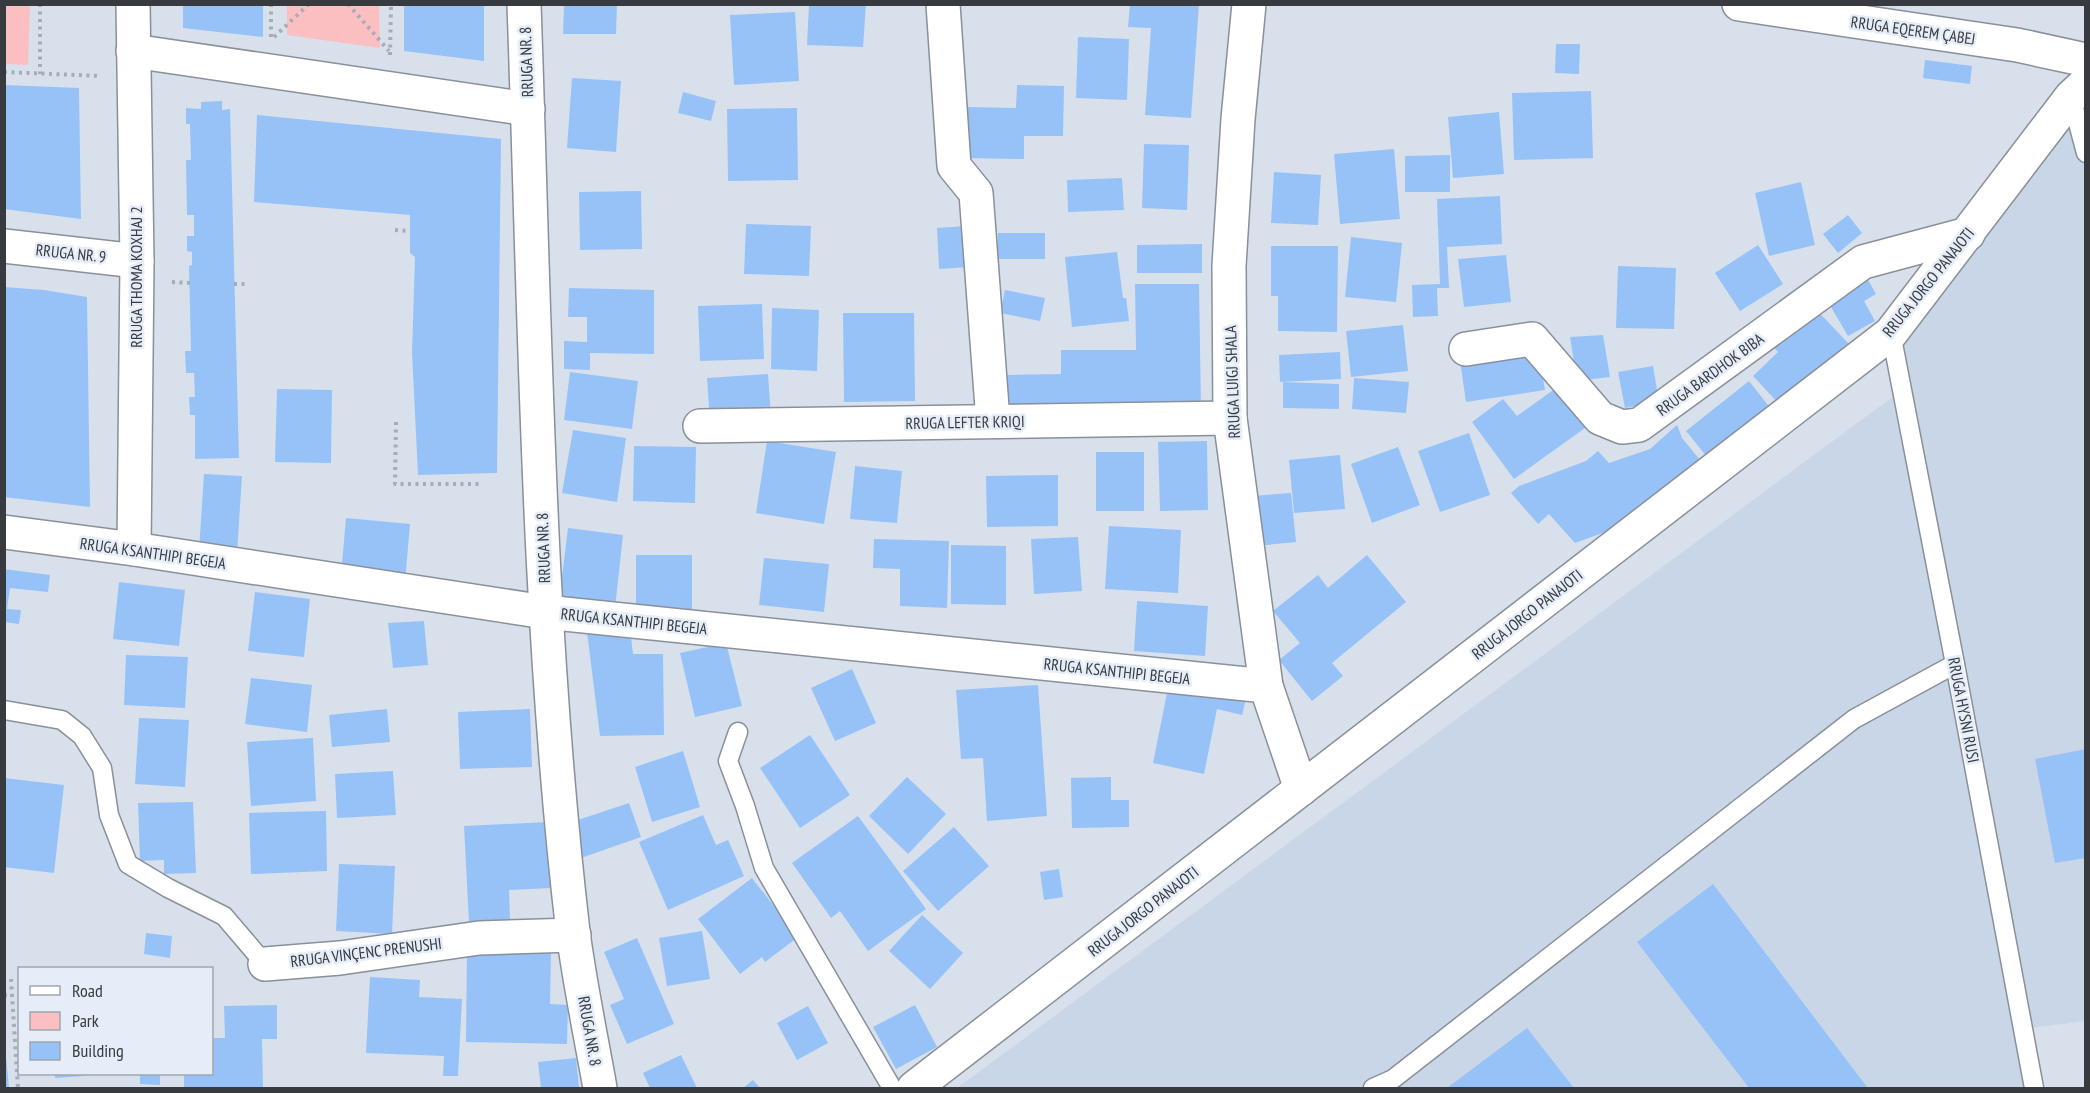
<svg xmlns="http://www.w3.org/2000/svg" width="2090" height="1093" font-family="'PT Sans Narrow',sans-serif">
<rect width="100%" height="100%" fill="#d8e0eb"/>
<!-- built -->
<polygon fill="#c9d6e7" points="2071,97 2085,110 2086,1021 2023,1029 2039,1088 957,1088 1902,390 1891,333"/>
<!-- green -->
<g fill="#fbbfc1">
<polygon points="5,4 30,5 28,65 5,64"/>
<polygon points="287,5 379,5 380,48 287,35"/>
</g>
<!-- building -->
<g fill="#97c2f8">
<polygon points="183,4 263,4 263,37 183,28"/>
<polygon points="404,4 484,4 484,61 404,51"/>
<polygon points="564,4 617,4 616,34 563,34"/>
<polygon points="809,4 866,4 863,47 807,45"/>
<polygon points="1130,4 1199,4 1191,118 1145,115 1151,28 1128,27"/>
<polygon points="795,12 799,81 734,85 730,15"/>
<polygon points="1078,37 1129,39 1127,100 1076,98"/>
<polygon points="1556,44 1580,44 1579,74 1555,73"/>
<polygon points="1925,60 1972,66 1970,84 1923,78"/>
<polygon points="572,78 621,81 616,152 567,148"/>
<polygon points="4,85 79,88 81,219 4,209"/>
<polygon points="1017,85 1064,86 1063,136 1024,136 1024,159 967,158 968,107 1016,108"/>
<polygon points="1591,91 1593,158 1514,160 1512,93"/>
<polygon points="683,92 716,101 711,121 678,113"/>
<polygon points="222,101 222,110 230,109 239,458 195,459 195,415 190,415 189,397 195,397 194,373 186,373 185,351 191,351 189,266 192,265 192,252 187,251 187,236 194,236 194,215 187,215 186,160 191,160 190,124 186,124 186,108 201,109 201,102"/>
<polygon points="797,108 798,180 728,181 727,109"/>
<polygon points="1499,112 1504,174 1453,178 1448,117"/>
<polygon points="257,115 501,139 497,473 418,475 412,352 415,257 410,253 410,215 254,202"/>
<polygon points="1144,144 1189,145 1187,210 1142,208"/>
<polygon points="1394,149 1400,219 1340,224 1334,154"/>
<polygon points="1450,155 1450,192 1405,192 1405,156"/>
<polygon points="1274,172 1321,175 1318,225 1271,223"/>
<polygon points="1122,178 1124,210 1068,212 1067,180"/>
<polygon points="1801,182 1815,245 1769,256 1755,193"/>
<polygon points="641,191 642,249 580,250 579,192"/>
<polygon points="1500,196 1502,244 1447,247 1449,288 1437,288 1438,316 1413,317 1412,285 1440,284 1437,199"/>
<polygon points="1848,215 1862,233 1838,253 1823,234"/>
<polygon points="746,224 811,226 809,276 744,274"/>
<polygon points="966,226 968,267 939,269 937,228"/>
<rect x="998" y="233" width="47" height="26"/>
<polygon points="1351,237 1402,243 1396,302 1345,297"/>
<polygon points="1202,244 1202,273 1137,273 1137,245"/>
<polygon points="1758,245 1783,284 1740,311 1715,273"/>
<polygon points="1271,246 1338,246 1337,332 1278,331 1278,296 1271,296"/>
<polygon points="1117,252 1123,298 1126,298 1129,321 1072,327 1065,257"/>
<polygon points="1506,255 1511,302 1464,307 1458,259"/>
<polygon points="1618,266 1676,268 1674,329 1616,328"/>
<polygon points="1862,269 1876,294 1864,301 1875,321 1848,336 1824,295"/>
<polygon points="1135,284 1199,284 1201,409 1007,411 1007,375 1061,374 1061,350 1136,350"/>
<polygon points="4,287 44,290 87,297 90,507 4,497"/>
<polygon points="569,288 654,290 654,354 590,353 590,370 564,369 564,341 587,342 587,317 568,317"/>
<polygon points="1005,290 1045,298 1040,321 1000,313"/>
<polygon points="762,304 764,359 700,361 698,306"/>
<polygon points="1811,304 1849,344 1781,406 1753,376 1778,352 1765,338"/>
<polygon points="772,308 819,310 817,371 771,369"/>
<polygon points="843,313 914,313 915,401 844,402"/>
<polygon points="1403,325 1408,371 1351,377 1346,331"/>
<polygon points="1603,335 1610,377 1577,381 1570,337"/>
<polygon points="1538,350 1545,390 1466,402 1460,361"/>
<polygon points="1340,352 1341,379 1280,382 1279,355"/>
<polygon points="1653,366 1659,401 1625,408 1618,372"/>
<polygon points="570,372 638,381 632,429 564,420"/>
<polygon points="768,374 771,417 710,421 707,378"/>
<polygon points="1354,378 1409,382 1406,413 1352,409"/>
<polygon points="1749,381 1775,414 1712,463 1686,431"/>
<polygon points="1283,382 1339,384 1339,409 1283,408"/>
<polygon points="1563,383 1592,423 1514,479 1472,422 1503,399 1517,416"/>
<polygon points="277,389 332,390 331,463 275,462"/>
<polygon points="1677,425 1682,438 1705,466 1627,524 1575,543 1549,514 1538,524 1511,493 1519,486 1586,461 1598,451 1609,463 1650,449"/>
<polygon points="573,430 626,438 617,502 562,493"/>
<polygon points="1469,433 1490,495 1440,512 1418,451"/>
<polygon points="767,441 836,452 824,524 756,513"/>
<polygon points="1207,441 1208,510 1160,511 1158,442"/>
<polygon points="634,446 696,447 695,503 633,501"/>
<polygon points="1398,447 1420,505 1372,523 1351,464"/>
<rect x="1096" y="452" width="48" height="59"/>
<polygon points="1340,455 1345,509 1294,513 1289,460"/>
<polygon points="855,466 902,471 897,523 850,519"/>
<polygon points="204,474 242,476 237,553 199,551"/>
<polygon points="1058,475 1058,526 987,527 986,476"/>
<polygon points="1291,493 1296,542 1256,546 1252,496"/>
<polygon points="346,518 410,524 405,582 341,575"/>
<polygon points="1109,526 1181,530 1178,593 1105,589"/>
<polygon points="568,528 623,535 615,608 559,601"/>
<polygon points="1078,537 1082,591 1034,594 1031,539"/>
<polygon points="874,539 949,541 947,608 900,606 900,569 873,568"/>
<polygon points="951,545 1006,546 1006,605 951,604"/>
<rect x="636" y="555" width="56" height="54"/>
<polygon points="1367,555 1406,602 1332,663 1343,676 1312,701 1279,660 1300,643 1273,611 1318,575 1328,588"/>
<polygon points="764,558 829,564 824,612 759,605"/>
<polygon points="4,569 50,575 48,592 10,588 7,609 21,610 19,624 4,622"/>
<polygon points="119,582 185,590 179,646 113,639"/>
<polygon points="255,592 310,599 304,657 248,651"/>
<polygon points="1137,601 1208,606 1205,656 1134,651"/>
<polygon points="424,621 428,665 393,668 388,623"/>
<polygon points="630,629 633,654 663,654 664,735 600,736 587,632"/>
<polygon points="726,643 742,706 695,717 680,653"/>
<polygon points="126,655 188,657 185,708 124,705"/>
<polygon points="852,669 876,723 835,741 811,688"/>
<polygon points="251,678 312,685 307,732 245,724"/>
<polygon points="1169,683 1246,699 1242,715 1217,709 1204,774 1153,763"/>
<polygon points="1038,685 1047,816 987,821 983,758 961,759 956,690"/>
<polygon points="387,709 390,742 332,747 329,715"/>
<polygon points="530,709 532,767 460,769 458,712"/>
<polygon points="139,718 189,720 185,787 135,784"/>
<polygon points="810,735 850,795 800,828 760,768"/>
<polygon points="313,738 316,801 251,806 247,742"/>
<polygon points="2086,749 2086,858 2055,863 2035,759"/>
<polygon points="683,751 700,807 652,822 635,767"/>
<polygon points="393,771 396,815 337,818 335,774"/>
<polygon points="907,777 946,814 908,854 869,816"/>
<polygon points="1111,777 1111,800 1129,800 1129,827 1072,828 1071,778"/>
<polygon points="4,778 64,785 54,873 4,867"/>
<polygon points="193,802 196,873 164,874 164,860 140,861 138,803"/>
<polygon points="629,803 641,837 581,858 569,823"/>
<polygon points="326,811 327,871 251,874 249,813"/>
<polygon points="703,815 716,845 728,840 744,876 668,910 639,842"/>
<polygon points="858,816 926,909 868,951 840,911 831,918 792,863"/>
<polygon points="548,822 552,888 509,890 510,921 469,923 464,826"/>
<polygon points="954,827 989,866 938,911 903,871"/>
<polygon points="339,864 395,866 392,934 336,931"/>
<polygon points="1059,869 1063,897 1044,900 1040,872"/>
<polygon points="752,878 798,937 765,962 762,957 740,974 698,919"/>
<polygon points="1713,884 1867,1087 1749,1088 1637,942"/>
<polygon points="922,915 963,953 930,989 889,951"/>
<polygon points="702,931 710,979 667,986 659,938"/>
<polygon points="146,933 172,936 170,958 144,954"/>
<polygon points="637,938 674,1024 627,1044 610,1005 624,999 604,952"/>
<polygon points="467,946 551,948 550,1004 568,1005 567,1044 466,1042"/>
<polygon points="370,977 420,980 419,997 462,999 458,1076 443,1076 444,1056 366,1053"/>
<polygon points="277,1005 277,1039 262,1039 263,1088 184,1088 184,1074 212,1074 212,1038 225,1038 224,1006"/>
<polygon points="915,1005 937,1047 896,1069 873,1027"/>
<polygon points="808,1006 828,1043 797,1060 777,1023"/>
<polygon points="1527,1028 1574,1088 1447,1088"/>
<polygon points="681,1055 697,1088 650,1088 643,1073"/>
<polygon points="4,1056 6,1056 9,1088 4,1088"/>
<polygon points="576,1058 579,1088 541,1088 538,1062"/>
<polygon points="55,1074 84,1074 84,1076 55,1078"/>
<polygon points="140,1074 160,1074 160,1085 140,1084"/>
<polygon points="753,1080 760,1088 743,1088"/>
</g>
<g fill="none" stroke-linecap="round" stroke-linejoin="round">
<!-- lane casing -->
<g stroke="#89909a" stroke-width="21">
<g id="lane">
<polyline points="2071,97 2086,153"/>
<polyline points="1891,333 1955,664 2034,1088"/>
<polyline points="4,710 62,720 82,736 102,768 109,815 128,864 168,888 224,916 265,964"/>
<polyline points="738,732 728,761 745,806 764,868 892,1088"/>
<polyline points="1373,1088 1393,1079 1854,719 1955,664"/>
</g>
</g>
<!-- street casing -->
<g stroke="#89909a" stroke-width="36">
<g id="street">
<polyline points="133,4 137,261 134,549"/>
<path d="M524,4C535,314 537,624 573,932C580,985 591,1037 600,1088"/>
<polyline points="943,4 954,166 976,193 993,421"/>
<polyline points="1249,4 1238,119 1229,266 1230,418 1266,686 1301,789"/>
<polyline points="1739,4 2017,45 2086,60"/>
<polyline points="133,51 528,109"/>
<polyline points="4,246 137,261"/>
<polyline points="1466,349 1532,339 1600,418 1622,427 1639,425 1863,262 1968,234"/>
<polyline points="700,426 1230,418"/>
<polyline points="4,532 134,549 545,612 1266,686"/>
<polyline points="265,964 340,958 479,938 574,935"/>
<polyline points="914,1088 1891,333 2071,97 2086,83"/>
</g>
</g>
<!-- path -->
<g stroke="#a6adb6" stroke-width="4" stroke-dasharray="3 4.5" stroke-linecap="butt">
<polyline points="40,4 40,74"/>
<polyline points="348,4 389,51"/>
<polyline points="271,37 271,4"/>
<polyline points="274,37 309,4"/>
<polyline points="390,55 391,4"/>
<polyline points="4,72 100,76"/>
<polyline points="395,230 410,231"/>
<polyline points="172,282 190,283"/>
<polyline points="234,284 246,284"/>
<polyline points="396,422 395,484 482,484"/>
<polyline points="11,979 18,1088"/>
<polyline points="4,995 12,996"/>
</g>
<!-- lane -->
<use href="#lane" stroke="#fff" stroke-width="18"/>
<!-- street -->
<use href="#street" stroke="#fff" stroke-width="33"/>
</g>
<g text-anchor="middle" dominant-baseline="central" stroke-width="5" stroke-linejoin="round" paint-order="stroke">
<!-- street labels -->
<g font-size="16" fill="#373b3f" stroke="#e5edf8">
<text transform="translate(1913 30) rotate(8)">RRUGA EQEREM ÇABEJ</text>
<text transform="translate(526 62) rotate(-92)">RRUGA NR. 8</text>
<text transform="translate(71 253) rotate(6)">RRUGA NR. 9</text>
<text transform="translate(136 277) rotate(-90)">RRUGA THOMA KOXHAJ 2</text>
<text transform="translate(1928 282) rotate(-51)">RRUGA JORGO PANAJOTI</text>
<text transform="translate(1710 374) rotate(-36)">RRUGA BARDHOK BIBA</text>
<text transform="translate(1232 382) rotate(-92)">RRUGA LUIGJ SHALA</text>
<text transform="translate(965 422) rotate(-1)">RRUGA LEFTER KRIQI</text>
<text transform="translate(543 548) rotate(-92)">RRUGA NR. 8</text>
<text transform="translate(153 553) rotate(8)">RRUGA KSANTHIPI BEGEJA</text>
<text transform="translate(1527 614) rotate(-38)">RRUGA JORGO PANAJOTI</text>
<text transform="translate(634 621) rotate(6)">RRUGA KSANTHIPI BEGEJA</text>
<text transform="translate(1117 671) rotate(6)">RRUGA KSANTHIPI BEGEJA</text>
<text transform="translate(1964 710) rotate(79)">RRUGA HYSNI RUSI</text>
<text transform="translate(1143 911) rotate(-38)">RRUGA JORGO PANAJOTI</text>
<text transform="translate(366 952) rotate(-7)">RRUGA VINÇENC PRENUSHI</text>
<text transform="translate(590 1031) rotate(80)">RRUGA NR. 8</text>
</g>
</g>
<!-- border -->
<rect width="2090" height="1093" fill="none" stroke="#373b3f" stroke-width="12"/>
<!-- legend -->
<rect x="18" y="967" width="195" height="108" fill="#e5edf8" stroke="#9fa6ae" stroke-width="1.5"/>
<rect x="30" y="986" width="30" height="9" fill="#ffffff" stroke="#9fa6ae" stroke-width="1.5"/>
<text x="72" y="997" font-size="18" fill="#373b3f">Road</text>
<rect x="30" y="1012" width="30" height="18" fill="#fbbfc1" stroke="#9fa6ae" stroke-width="1.5"/>
<text x="72" y="1027" font-size="18" fill="#373b3f">Park</text>
<rect x="30" y="1042" width="30" height="18" fill="#97c2f8" stroke="#9fa6ae" stroke-width="1.5"/>
<text x="72" y="1057" font-size="18" fill="#373b3f">Building</text>
</svg>
